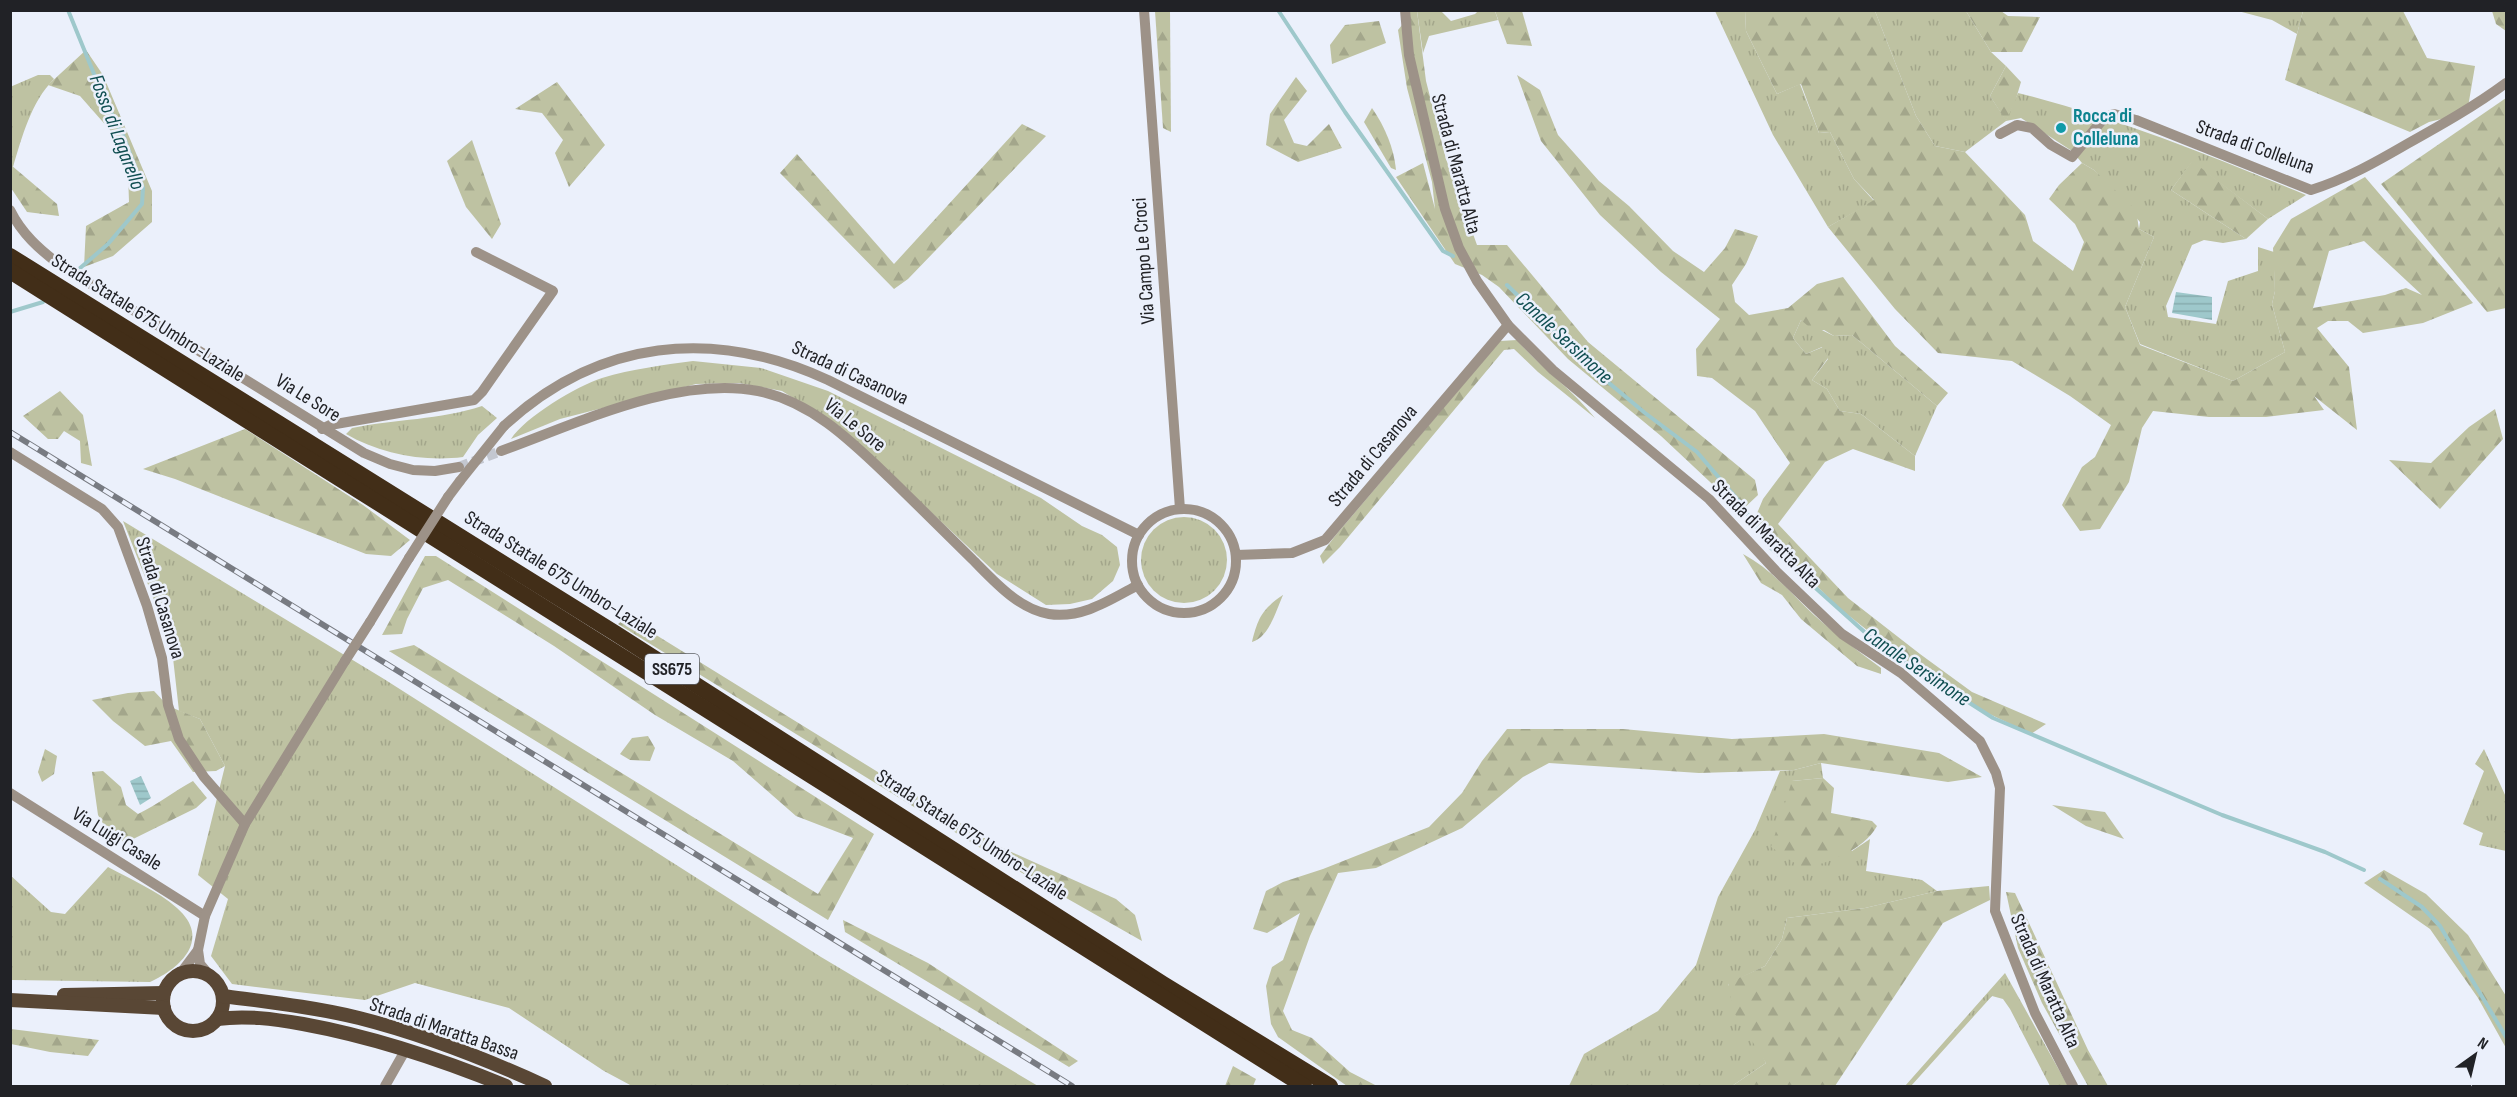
<svg xmlns="http://www.w3.org/2000/svg" width="2517" height="1097" font-family="'Sofia Sans Condensed',sans-serif">
<defs>
<pattern id="grass-tufts" width="24" height="20" patternUnits="userSpaceOnUse" patternTransform="scale(1.5)"><rect width="24" height="20" fill="#bec2a2"/><path d="M3 7l-1-3M5 7V3M7 7l1-3M15 17l-1-3M17 17v-4M19 17l1-3" fill="none" stroke="#a3a68b"/></pattern>
<pattern id="forest-firs" width="22" height="20" patternUnits="userSpaceOnUse" patternTransform="scale(1.5)"><rect width="22" height="20" fill="#bec2a2"/><path d="M5 1l3.5 6h-7zM16 11l3.5 6h-7z" fill="#a3a68b"/></pattern>
<pattern id="water-rules" width="6" height="5" patternUnits="userSpaceOnUse" patternTransform="scale(1.5)"><rect width="6" height="5" fill="#9ec8cb"/><path d="M0 2.5h6" fill="none" stroke="#88acae"/></pattern>
</defs>
<rect width="100%" height="100%" fill="#ebf0fb"/>
<!-- grass -->
<g fill="url(#grass-tufts)">
<polygon points="1417,11 1441,11 1451,21 1475,14 1478,11 1495,11 1498,20 1429,36 1423,53"/>
<polygon points="1715,11 1745,11 1746,31 1777,94 1800,84 1819,133 1830,132 1854,179 1874,201 1828,227 1773,135"/>
<path d="M1875,11H1966L1991,52L2006,66L1990,96L2006,120L2018,93C2118,118 2211,156 2306,195L2268,219L2192,162L2171,190L2246,239L2223,243L2204,240L2192,245L2166,306L2168,317L2216,324L2228,281L2258,271V247L2274,252L2275,291L2272,304L2285,352L2233,381L2140,344L2125,307L2154,237L2139,229L2140,222L2094,170L2082,163L2072,151L2021,118L2006,121L1965,152L1935,146L1916,116Z"/>
<polygon points="2238,11 2303,11 2297,34 2272,20"/>
<path d="M38,75H50L54,79C31,102 22,137 13,167L10,165V87Z"/>
<polygon points="1801,320 1834,336 1852,335 1937,406 1915,456 1861,414 1840,411 1827,389 1812,380 1828,359 1822,347 1806,354 1793,338"/>
<path d="M693,361L761,368L828,391L1041,498L1082,526L1102,535L1117,547L1120,565L1113,581L1092,599L1070,604L1046,605L997,574L839,426L782,391L739,383L696,384L560,419L511,439C525,417 577,386 602,378C632,369 663,365 693,361Z"/>
<path d="M482,406L497,418L478,435L463,457C424,462 380,454 346,434L352,428C395,419 440,420 482,406Z"/>
<circle cx="1184" cy="560" r="43"/>
<polygon points="123,521 384,679 821,957 1038,1086 632,1086 604,1071 509,1008 415,983 365,1000 232,984 211,956 228,899 198,875 225,766 200,719 179,711 173,658 156,605"/>
<polygon points="2484,749 2506,797 2506,851 2479,845 2483,833 2463,824 2484,771 2475,764"/>
<polygon points="1821,763 1823,778 1792,781 1852,851 1870,839 1866,871 1922,880 1937,891 1865,908 1787,918 1782,939 1765,966 1728,984 1766,1063 1732,1086 1569,1086 1584,1054 1658,1011 1696,965 1718,897 1755,830 1780,771 1794,770"/>
<path d="M108,867C130,879 158,891 177,908C212,939 181,968 150,982L11,980L10,875L51,912L65,914Z"/>
<polygon points="2005,973 2068,1086 2050,1086 2010,1009 2003,999 1992,996 1911,1086 1905,1086"/>
</g>
<!-- forest -->
<g fill="url(#forest-firs)" fill-rule="evenodd">
<polygon points="1155,11 1170,11 1171,132 1163,128"/>
<polygon points="1410,11 1417,11 1426,81 1446,159 1477,245 1507,245 1588,342 1755,480 1758,495 1741,511 1661,436 1568,359 1499,287 1482,275 1455,264 1396,177 1423,163 1435,209 1432,182 1407,88 1398,30 1410,15"/>
<polygon points="1495,11 1522,11 1532,46 1507,44"/>
<path d="M1745,11H1875L1916,116L1935,146L1965,152L2025,215L2033,241L2073,271L2084,242L2075,224L2049,199L2059,185L2082,163L2094,170L2136,210L2139,229L2154,237L2125,307L2140,345L2233,381L2285,352L2272,304L2275,291L2273,248L2291,219L2365,177L2473,303L2423,323L2363,333L2348,321H2328L2317,328L2349,367L2357,430L2314,396L2324,410L2266,417H2209L2153,411L2142,428L2129,482L2100,529L2080,531L2062,505L2082,467L2095,457L2111,425L2070,396L2012,361L1938,353L1895,309L1828,227L1874,200L1854,179L1830,132L1819,133L1801,84L1777,94L1746,31ZM2364,241L2422,295L2406,288L2385,295L2313,308L2329,251Z"/>
<polygon points="1966,11 2001,11 2008,16 2040,17 2022,52 1991,52"/>
<polygon points="2303,11 2403,11 2427,58 2475,66 2467,113 2429,122 2410,132 2285,80"/>
<polygon points="2492,11 2506,11 2506,31 2496,24"/>
<polygon points="1379,21 1386,43 1332,64 1330,45 1345,25"/>
<polygon points="86,50 103,75 152,191 152,222 113,256 84,267 86,226 129,202 128,173 117,138 80,96 48,85"/>
<polygon points="2006,66 2021,82 2015,102 2006,121 1990,96"/>
<polygon points="1517,75 1540,90 1558,135 1599,181 1629,206 1673,251 1704,272 1725,248 1735,229 1758,236 1746,264 1732,285 1735,302 1749,315 1788,308 1817,284 1843,277 1895,346 1948,393 1937,406 1852,335 1834,336 1824,330 1815,332 1801,320 1793,338 1806,354 1823,347 1828,358 1812,380 1827,389 1840,411 1861,414 1915,456 1915,471 1853,449 1825,462 1778,524 1848,598 1920,654 1972,692 2046,724 2031,734 1946,693 1838,607 1753,523 1763,499 1790,463 1755,411 1712,378 1697,376 1696,349 1720,319 1661,272 1600,215 1541,141"/>
<polygon points="1296,77 1307,91 1284,120 1294,143 1307,146 1329,124 1342,148 1298,162 1266,145 1270,114"/>
<polygon points="557,82 605,145 569,187 555,153 563,140 542,113 515,109"/>
<polygon points="2506,98 2506,308 2487,312 2381,184"/>
<path d="M1372,108C1385,127 1394,148 1396,170L1391,168L1364,122Z"/>
<polygon points="1022,124 1046,136 908,279 894,289 780,173 797,154 894,264"/>
<polygon points="472,140 501,224 492,239 466,207 447,161"/>
<polygon points="2192,161 2268,219 2246,239 2171,190"/>
<polygon points="11,165 57,204 59,216 27,212 11,188"/>
<path d="M1517,340C1542,369 1571,388 1595,418L1538,372L1514,349L1504,350L1340,547L1323,564L1320,556L1335,536L1500,341Z"/>
<polygon points="60,391 83,415 92,466 81,463 80,441 64,431 58,439 48,439 23,416"/>
<polygon points="2495,409 2503,439 2440,509 2389,460 2431,463 2469,427"/>
<polygon points="245,429 363,505 410,540 391,556 366,554 175,479 143,469"/>
<path d="M1743,554C1771,569 1791,593 1814,615C1835,634 1858,651 1881,668V674L1857,666L1801,619L1782,595L1761,583Z"/>
<polygon points="425,556 436,556 874,834 828,920 389,651 414,645 818,894 853,838 796,816 733,761 655,715 554,646 448,580 423,588 407,619 402,634 382,635"/>
<path d="M1283,595C1276,611 1269,637 1252,642C1258,618 1262,609 1283,595Z"/>
<polygon points="627,617 996,845 1116,899 1135,915 1142,941 1008,865 618,624"/>
<polygon points="154,691 168,706 200,719 225,766 216,771 193,772 171,741 145,746 113,721 92,700 128,693"/>
<polygon points="1507,729 1623,729 1732,739 1824,734 1939,753 1982,777 1948,782 1821,763 1794,770 1699,773 1549,763 1523,777 1462,828 1376,868 1338,873 1310,936 1283,1011 1292,1030 1312,1038 1350,1072 1377,1086 1347,1086 1278,1037 1271,1024 1266,986 1272,967 1283,960 1300,913 1267,933 1253,929 1266,891 1283,882 1323,869 1429,827 1462,793 1482,761"/>
<polygon points="648,736 655,748 650,761 630,760 620,754 632,738"/>
<polygon points="45,749 57,756 54,774 42,782 38,772"/>
<path d="M103,771L121,787L126,805L138,814C159,804 174,791 193,781L207,798L196,808L125,843L108,832L98,815L92,772Z"/>
<path d="M1823,778L1834,788L1831,813L1872,821L1877,826C1862,852 1832,859 1805,870L1771,847L1792,781Z"/>
<polygon points="2052,805 2105,812 2124,839 2086,826"/>
<polygon points="2384,870 2426,894 2468,935 2506,996 2506,1048 2478,998 2430,929 2364,883"/>
<polygon points="1989,886 1990,900 1943,923 1835,1086 1732,1086 1766,1063 1733,1011 1728,983 1765,966 1782,939 1787,918 1865,908 1937,891"/>
<polygon points="2006,892 2015,893 2088,1050 2108,1086 2088,1086 2042,1003 2018,948"/>
<polygon points="843,920 928,963 1078,1061 1069,1067 845,932"/>
<polygon points="11,1029 99,1040 88,1056 50,1052 11,1044"/>
<polygon points="1233,1066 1256,1079 1253,1086 1225,1086"/>
</g>
<!-- water -->
<g fill="url(#water-rules)">
<polygon points="2176,292 2212,297 2212,320 2172,313"/>
<polygon points="141,776 151,798 140,805 130,781"/>
</g>
<g fill="none" stroke-linecap="round" stroke-linejoin="round">
<!-- stream -->
<g stroke="#9ec8cb" stroke-width="4">
<polyline points="68,10 105,101 123,135 143,188 142,204 108,244 79,269"/>
<polyline points="1278,10 1345,112 1443,251 1453,256"/>
<polyline points="1507,285 1597,373 1645,413 1697,452 1738,500 1771,548 1879,645 1993,718 2222,815 2325,852 2364,870"/>
<polyline points="10,312 43,302"/>
<polyline points="2380,879 2422,907 2440,926 2506,1037"/>
</g>
<!-- minor-tunnel -->
<polyline stroke="#c3c7d0" stroke-width="10" stroke-dasharray="10 5" stroke-linecap="butt" points="459,467 501,451"/>
<!-- minor -->
<g stroke="#9d9288" stroke-width="10">
<polyline points="1144,10 1180,509"/>
<polyline points="1405,10 1409,55 1445,209 1459,248 1477,281 1508,325 1553,370 1709,499 1776,571 1842,634 1901,673 1980,741 1996,773 2000,788 1995,911 2035,1013 2073,1086"/>
<path d="M2000,134L2017,125L2032,128L2051,145L2072,157L2104,118L2114,114L2136,120L2311,190C2346,179 2376,162 2407,144C2441,125 2475,106 2506,83"/>
<path d="M10,210C22,234 39,249 60,265L364,453L390,464L413,470L435,471L459,467"/>
<path d="M504,426C598,339 713,327 828,380L1139,535"/>
<polyline points="322,429 330,425 474,400 482,392 553,291 476,252"/>
<path d="M501,451C576,424 677,375 758,391C814,402 855,445 895,483C921,509 947,534 972,559C993,580 1018,609 1049,614C1082,619 1110,600 1138,585"/>
<polyline points="10,452 102,509 118,527 147,606 162,658 168,705 179,739 204,777 245,824"/>
<polyline points="448,497 460,481"/>
<circle cx="1184" cy="561" r="52"/>
<polyline points="1236,555 1292,553 1325,540 1508,325"/>
<polyline points="370,622 409,558"/>
<polyline points="10,793 205,916"/>
<polyline points="180,974 198,950"/>
<polyline points="211,977 200,964 198,950 205,916 245,824 345,661"/>
<polyline points="385,1086 406,1049"/>
</g>
<!-- major -->
<g stroke="#594735" stroke-width="14">
<circle cx="193" cy="1001" r="30"/>
<polyline points="64,995 164,993"/>
<path d="M223,996C268,1002 314,1007 359,1018C422,1034 486,1059 545,1086"/>
<polyline points="10,1000 164,1008"/>
<path d="M217,1019C246,1015 274,1019 303,1024C374,1037 440,1059 506,1086"/>
</g>
<!-- highway -->
<g stroke="#422e18" stroke-width="16">
<polyline points="10,256 615,633 1163,984 1330,1086"/>
<polyline points="10,271 1304,1086"/>
</g>
<!-- rail casing -->
<g stroke="#787b82" stroke-width="6">
<polyline id="rail" points="10,432 1072,1086"/>
</g>
<!-- rail -->
<use href="#rail" stroke="#ebf0fb" stroke-width="4" stroke-dasharray="11" stroke-linecap="butt"/>
<!-- minor-bridge -->
<g stroke="#9d9288" stroke-width="10">
<polyline points="460,481 504,426"/>
<polyline points="409,558 448,497"/>
<polyline points="345,661 370,622"/>
</g>
</g>
<!-- markers -->
<circle fill="#0f9aa8" stroke="#ebf0fb" stroke-width="2" cx="2061" cy="128" r="6"/>
<g text-anchor="middle" dominant-baseline="central" stroke-width="5" stroke-linejoin="round" paint-order="stroke">
<!-- shield labels -->
<rect fill="#ebf0fb" stroke="#5e6066" stroke-width="1.5" x="645" y="654" width="54" height="30" rx="4.5"/>
<g font-size="18" font-weight="bold" fill="#212226">
<text x="672" y="669">SS675</text>
</g>
<!-- culture labels -->
<g font-size="20" font-weight="bold" fill="#0d838f" stroke="#ebf0fb" text-anchor="start">
<text x="2073" y="116">Rocca di<tspan x="2073" dy="23">Colleluna</tspan></text>
</g>
<!-- street labels -->
<g font-size="20" fill="#212226" stroke="#ebf0fb">
<text transform="translate(2255 147) rotate(20)">Strada di Colleluna</text>
<text transform="translate(1456 164) rotate(75)">Strada di Maratta Alta</text>
<text transform="translate(1144 261) rotate(-94)">Via Campo Le Croci</text>
<text transform="translate(148 318) rotate(32)">Strada Statale 675 Umbro-Laziale</text>
<text transform="translate(850 373) rotate(25)">Strada di Casanova</text>
<text transform="translate(308 398) rotate(32)">Via Le Sore</text>
<text transform="translate(855 425) rotate(39)">Via Le Sore</text>
<text transform="translate(1373 456) rotate(-50)">Strada di Casanova</text>
<text transform="translate(1766 534) rotate(45)">Strada di Maratta Alta</text>
<text transform="translate(561 575) rotate(32)">Strada Statale 675 Umbro-Laziale</text>
<text transform="translate(160 598) rotate(73)">Strada di Casanova</text>
<text transform="translate(972 835) rotate(33)">Strada Statale 675 Umbro-Laziale</text>
<text transform="translate(117 839) rotate(32)">Via Luigi Casale</text>
<text transform="translate(2045 981) rotate(66)">Strada di Maratta Alta</text>
<text transform="translate(444 1029) rotate(19)">Strada di Maratta Bassa</text>
</g>
<!-- water labels -->
<g font-size="21" font-style="italic" fill="#104e51" stroke="#ebf0fb">
<text transform="translate(117 132) rotate(69)">Fosso di Lagarello</text>
<text transform="translate(1564 338) rotate(43)">Canale Sersimone</text>
<text transform="translate(1917 667) rotate(34)">Canale Sersimone</text>
</g>
</g>
<!-- border -->
<rect width="2517" height="1097" fill="none" stroke="#212226" stroke-width="24"/>
<!-- north arrow -->
<g transform="translate(2475 1055) rotate(34)" stroke="#ebf0fb" stroke-width="4.5" paint-order="stroke">
<path d="M0-4.5L10 22L0 15L-10 22Z" fill="#212226"/>
<text y="-9" font-size="16" font-weight="bold" text-anchor="middle" fill="#212226">N</text>
</g>
</svg>
